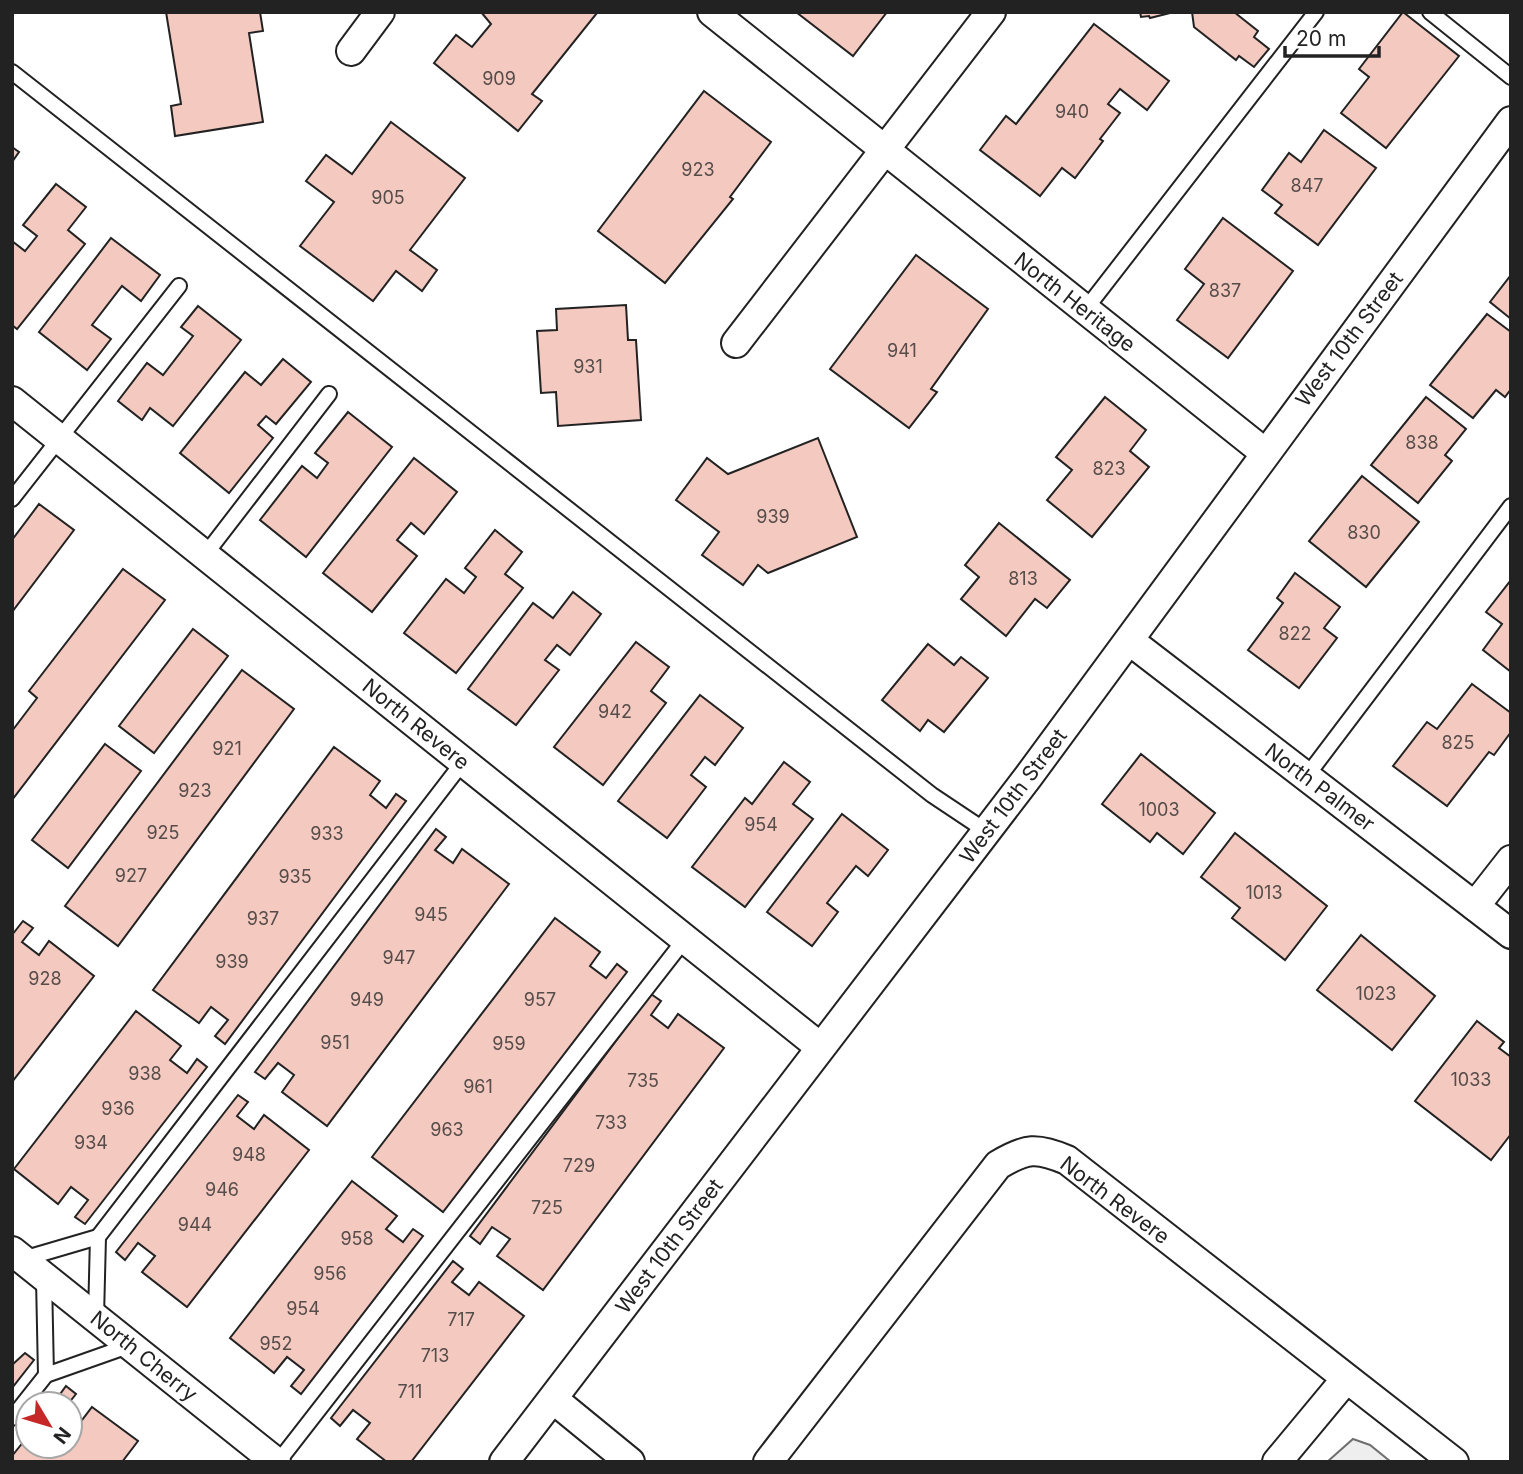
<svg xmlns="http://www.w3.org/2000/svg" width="1523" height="1474" font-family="Inter,sans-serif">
<rect width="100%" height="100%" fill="#fff"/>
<!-- green -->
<polygon fill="#eee" stroke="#6f6f6f" stroke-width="2" points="1353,1439 1370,1445 1391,1462 1327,1462"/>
<!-- building -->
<g fill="#f3c9c0" stroke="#222" stroke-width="2">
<polygon points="166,12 260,12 263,31 249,33 263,122 175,136 171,106 181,104"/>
<polygon points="481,12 597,13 532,94 542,101 518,131 434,63 456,35 472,47 491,24"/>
<polygon points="796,12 887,12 853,56"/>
<polygon points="1140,12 1174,12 1150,18 1149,16 1141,17"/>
<polygon points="1192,12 1234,12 1258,31 1254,37 1269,49 1254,67 1239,56 1236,60 1194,27"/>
<polygon points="1403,12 1459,56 1386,148 1341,113 1369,77 1359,69"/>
<polygon points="1094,24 1169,81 1147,110 1120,89 1108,104 1120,113 1100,139 1103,141 1075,178 1062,168 1040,196 980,150 1006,116 1016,124"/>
<polygon points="704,91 771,142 730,197 733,199 665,283 598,231"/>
<polygon points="391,122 465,178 410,250 437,270 422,291 396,271 373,301 300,246 334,202 306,181 326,155 352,174"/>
<polygon points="1324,130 1376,168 1318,245 1275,213 1282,205 1262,190 1289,153 1301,162"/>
<polygon points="12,147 19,152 12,162"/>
<polygon points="56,184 86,207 68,230 85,244 17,329 12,325 12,241 25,251 37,236 23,225"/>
<polygon points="1223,218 1293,271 1228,358 1177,320 1204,284 1185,269"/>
<polygon points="111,238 160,275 141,301 122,286 92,325 111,339 87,370 39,332"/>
<polygon points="916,255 988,309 931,389 937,392 909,428 830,369"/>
<polygon points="1511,275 1511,319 1490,302"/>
<polygon points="626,305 628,340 636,340 641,420 558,426 556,392 541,393 537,331 557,330 556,309"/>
<polygon points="198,306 241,340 173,426 150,408 142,420 118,401 147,363 163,375 193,336 181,327"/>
<polygon points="1487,314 1511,332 1511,389 1505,397 1496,390 1473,418 1430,385"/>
<polygon points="283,359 311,382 276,424 266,416 258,425 273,438 229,493 180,453 245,372 261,385"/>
<polygon points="1105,397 1146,430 1130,451 1149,467 1092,537 1047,500 1072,470 1056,457"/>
<polygon points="1426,397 1466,429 1445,455 1452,461 1418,503 1371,465"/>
<polygon points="348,412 392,447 306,557 260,520 302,466 317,478 328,463 315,453"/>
<polygon points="818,438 857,537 768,573 758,565 743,585 702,555 719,532 676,500 707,458 728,474"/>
<polygon points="414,458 457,492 424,534 411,523 397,540 417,556 372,612 323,573"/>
<polygon points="1362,476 1419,522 1366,587 1309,541"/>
<polygon points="39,504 74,530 12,612 12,540"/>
<polygon points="999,523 1070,580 1047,608 1035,599 1006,636 961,599 979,577 965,565"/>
<polygon points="495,530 522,552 505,574 523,588 456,673 404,633 446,579 464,593 476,577 465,568"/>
<polygon points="123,569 165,600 12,800 12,731 37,698 29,691"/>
<polygon points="1295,573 1340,607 1324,628 1337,638 1299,688 1248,650 1283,603 1277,598"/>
<polygon points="1511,580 1511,672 1483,650 1502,624 1486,612"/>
<polygon points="573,592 601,614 570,655 557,645 545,660 559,670 516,725 468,689 533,603 553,618"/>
<polygon points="193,629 228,656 154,753 119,726"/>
<polygon points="636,642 669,667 651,691 666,703 603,785 554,747"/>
<polygon points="928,644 954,665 961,657 988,678 944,732 928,720 920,731 882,700"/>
<polygon points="242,670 294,709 118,946 65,906"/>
<polygon points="1472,684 1511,713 1511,732 1494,755 1489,752 1447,806 1393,766 1427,722 1437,729"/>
<polygon points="700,695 743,728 715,765 705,757 691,775 706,787 667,838 618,801"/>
<polygon points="105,744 141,771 68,868 32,840"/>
<polygon points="334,747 380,781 370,795 386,808 396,794 406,801 225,1044 215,1036 228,1020 211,1007 199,1023 153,990"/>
<polygon points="1141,754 1215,813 1183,854 1157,833 1150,842 1102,804"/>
<polygon points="784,762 810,782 793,804 813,819 745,907 692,867 745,798 752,804"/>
<polygon points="842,814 888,850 868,876 856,866 827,903 838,912 812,946 767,912"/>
<polygon points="436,829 446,837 435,850 453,863 462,849 509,884 327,1126 282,1092 294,1075 278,1063 265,1079 255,1072"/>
<polygon points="1235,833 1327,906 1285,960 1232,918 1240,908 1201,877"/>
<polygon points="555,918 600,952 590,966 606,978 617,964 627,972 443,1212 372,1157"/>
<polygon points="23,921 33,928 22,942 39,955 49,941 94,976 12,1082 12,935"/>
<polygon points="1361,935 1435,996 1392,1050 1317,990"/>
<polygon points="651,994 661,1001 651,1015 668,1028 678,1014 724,1048 543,1290 497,1256 510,1239 492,1227 480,1244 470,1236"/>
<polygon points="136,1011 181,1046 170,1060 187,1073 197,1059 207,1067 85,1224 75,1217 88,1200 71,1187 58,1204 14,1169"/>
<polygon points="1477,1021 1504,1042 1499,1048 1511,1057 1511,1134 1491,1160 1415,1101"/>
<polygon points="238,1095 248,1102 237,1116 254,1129 264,1115 309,1150 187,1307 142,1272 155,1256 138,1243 125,1260 116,1252"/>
<polygon points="352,1181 397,1216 386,1229 403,1242 413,1229 423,1236 301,1394 291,1386 304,1370 287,1357 274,1373 230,1338"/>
<polygon points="453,1261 463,1269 452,1282 469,1295 479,1282 524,1316 411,1462 387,1462 357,1439 370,1423 353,1410 340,1426 331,1418"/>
<polygon points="25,1353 34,1360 12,1388 12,1365"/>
<polygon points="66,1386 76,1394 68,1404 53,1404"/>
<polygon points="92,1407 138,1441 122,1462 12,1462 12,1456 28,1436 28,1446 70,1446 70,1411 82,1420"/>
</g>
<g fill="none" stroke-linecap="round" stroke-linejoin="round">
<!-- service casing -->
<g stroke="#222" stroke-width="18">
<g id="service">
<polyline points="1430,12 1511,77"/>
<polyline points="12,72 932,795 986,831"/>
<polyline points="1085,310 1316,12"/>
<polyline points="12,499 179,286"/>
<polyline points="205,555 329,394"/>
<polyline points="1306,777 1511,506"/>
<polyline points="23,1259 98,1237"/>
<polyline points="44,1279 46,1375"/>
<polyline points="96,1317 98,1237 463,762"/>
<polyline points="12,1418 46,1375 131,1345"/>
<polyline points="278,1462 685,939"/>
</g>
</g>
<!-- minor casing -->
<g stroke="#222" stroke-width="32">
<g id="minor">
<polyline points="712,12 1264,452"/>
<polyline points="351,51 380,12"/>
<polyline points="736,343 991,12"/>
<polyline points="12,401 820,1047"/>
<polyline points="1130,641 1511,934"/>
<polyline points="1475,906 1511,860"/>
<polyline points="12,1251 276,1462"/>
<polyline points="553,1399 630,1462"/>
<polyline points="504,1462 1028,777 1511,121"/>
<path d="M768,1462L998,1165C1026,1148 1037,1147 1067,1160L1454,1462"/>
<polyline points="1277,1462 1346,1379"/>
</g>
</g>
<!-- service -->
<use href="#service" stroke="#fff" stroke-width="14"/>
<!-- minor -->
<use href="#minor" stroke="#fff" stroke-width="28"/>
</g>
<g text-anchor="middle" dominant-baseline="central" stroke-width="5" stroke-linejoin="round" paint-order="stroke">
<!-- number labels -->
<g font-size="18" fill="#564c4a">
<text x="499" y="78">909</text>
<text x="1072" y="111">940</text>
<text x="698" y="169">923</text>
<text x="1307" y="185">847</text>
<text x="388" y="197">905</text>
<text x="1225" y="290">837</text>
<text x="902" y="350">941</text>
<text x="588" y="366">931</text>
<text x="1422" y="442">838</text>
<text x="1109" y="468">823</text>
<text x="773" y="516">939</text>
<text x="1364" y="532">830</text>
<text x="1023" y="578">813</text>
<text x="1295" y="633">822</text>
<text x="615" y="711">942</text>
<text x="1458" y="742">825</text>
<text x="227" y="748">921</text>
<text x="195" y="790">923</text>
<text x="1159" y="809">1003</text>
<text x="761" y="824">954</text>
<text x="163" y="832">925</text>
<text x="327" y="833">933</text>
<text x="131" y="875">927</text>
<text x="295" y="876">935</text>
<text x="1264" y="892">1013</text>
<text x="431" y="914">945</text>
<text x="263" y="918">937</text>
<text x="399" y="957">947</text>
<text x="232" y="961">939</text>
<text x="45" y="978">928</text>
<text x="1376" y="993">1023</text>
<text x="367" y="999">949</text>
<text x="540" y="999">957</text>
<text x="335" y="1042">951</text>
<text x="509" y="1043">959</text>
<text x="145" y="1073">938</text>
<text x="1471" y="1079">1033</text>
<text x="643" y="1080">735</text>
<text x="478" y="1086">961</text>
<text x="118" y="1108">936</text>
<text x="611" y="1122">733</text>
<text x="447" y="1129">963</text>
<text x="91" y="1142">934</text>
<text x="249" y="1154">948</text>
<text x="579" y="1165">729</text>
<text x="222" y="1189">946</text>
<text x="547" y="1207">725</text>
<text x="195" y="1224">944</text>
<text x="357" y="1238">958</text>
<text x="330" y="1273">956</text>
<text x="303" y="1308">954</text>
<text x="461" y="1319">717</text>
<text x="276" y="1343">952</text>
<text x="435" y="1355">713</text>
<text x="410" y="1391">711</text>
</g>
<!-- street labels -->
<g font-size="21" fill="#222" stroke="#fff">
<text transform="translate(1075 302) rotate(38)">North Heritage</text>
<text transform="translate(1349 339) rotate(-53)">West 10th Street</text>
<text transform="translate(416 724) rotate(39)">North Revere</text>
<text transform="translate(1320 787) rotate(37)">North Palmer</text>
<text transform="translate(1013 796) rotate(-53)">West 10th Street</text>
<text transform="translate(1115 1200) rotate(37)">North Revere</text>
<text transform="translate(669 1246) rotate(-53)">West 10th Street</text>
<text transform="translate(144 1356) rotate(39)">North Cherry</text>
</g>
</g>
<!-- border -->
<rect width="1523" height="1474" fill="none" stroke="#222222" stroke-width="28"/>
<!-- north arrow -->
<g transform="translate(49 1425) rotate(128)"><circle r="33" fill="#ffffff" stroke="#a7a7a7" stroke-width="2"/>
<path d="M0-5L12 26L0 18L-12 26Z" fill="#c62828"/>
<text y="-10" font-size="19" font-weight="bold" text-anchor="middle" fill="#222222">N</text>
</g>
<!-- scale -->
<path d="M1285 46v10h94v-10" fill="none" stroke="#222222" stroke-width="3.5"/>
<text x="1296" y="46" font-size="21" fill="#222222" stroke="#ffffff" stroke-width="5" paint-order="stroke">20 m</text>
</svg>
